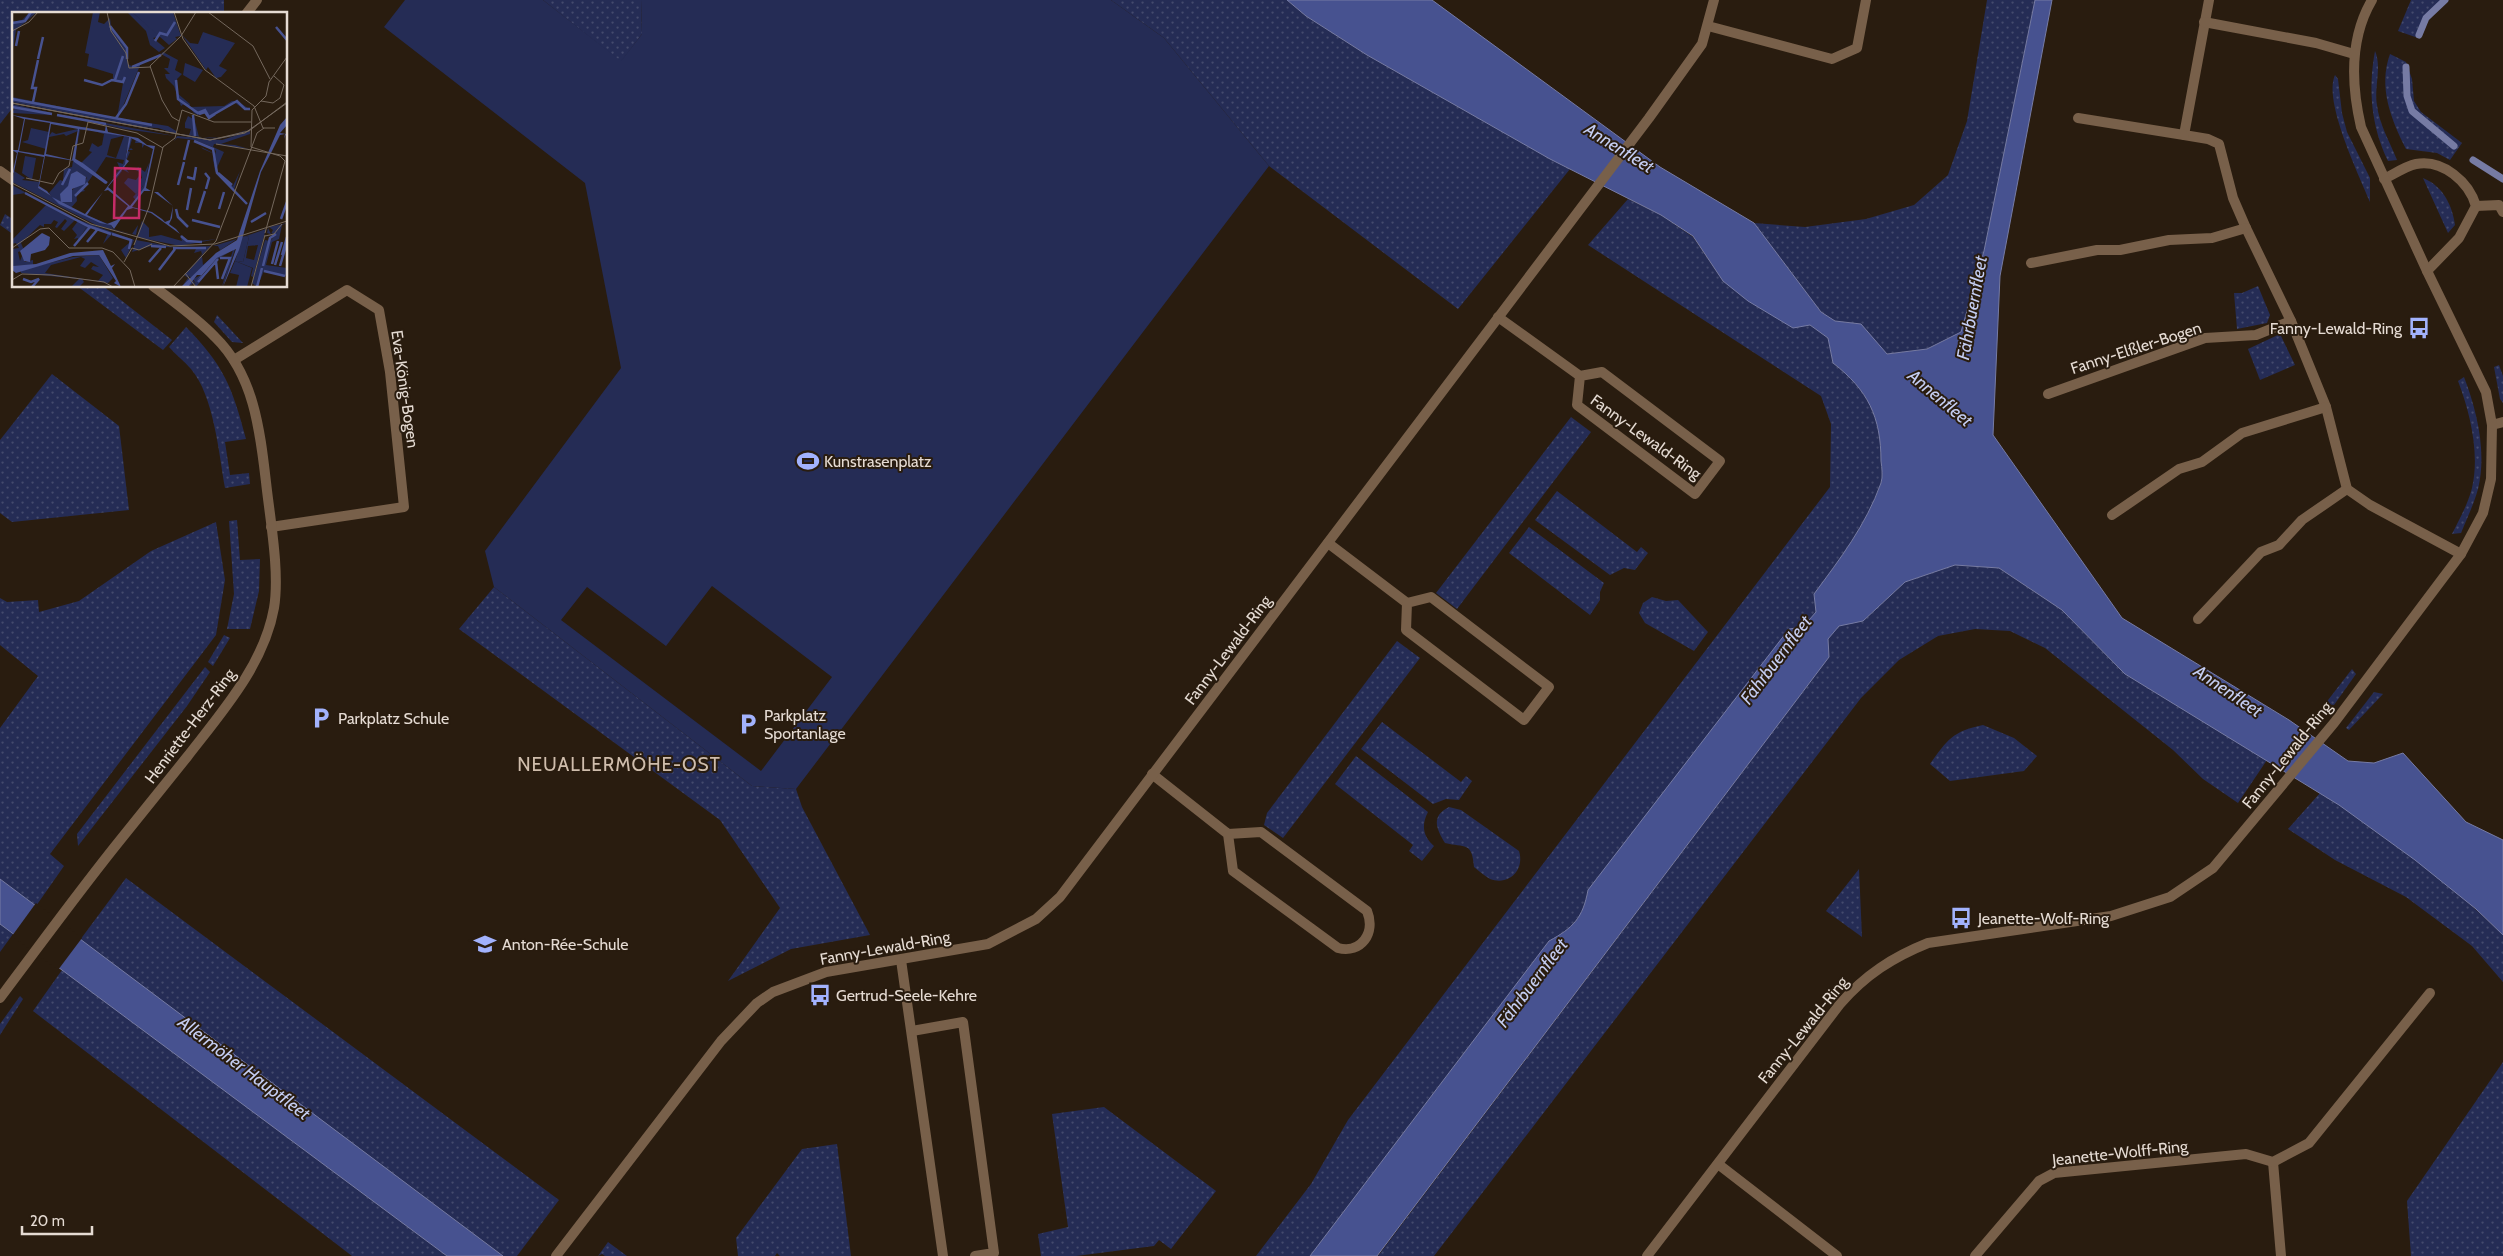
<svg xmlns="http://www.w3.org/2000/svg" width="2503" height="1256" font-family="Cabin,sans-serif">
<defs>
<pattern id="green-dots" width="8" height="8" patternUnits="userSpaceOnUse" patternTransform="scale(1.25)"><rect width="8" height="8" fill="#252c55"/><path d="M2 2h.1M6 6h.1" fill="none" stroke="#444a6d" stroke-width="1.8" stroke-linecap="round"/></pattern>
</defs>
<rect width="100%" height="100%" fill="#291c0f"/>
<!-- green -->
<g fill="url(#green-dots)">
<polygon points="0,0 224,0 224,14 14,14 14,106 0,124"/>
<polygon points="543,0 641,0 642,34 621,62"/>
<polygon points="1111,0 1287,0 1306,16 1367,55 1570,169 1458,309 1269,166 1164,38"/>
<polygon points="1987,0 2035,0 1984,251 1961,332 1927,349 1886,354 1861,324 1835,321 1821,312 1754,223 1805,227 1866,219 1914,205 1948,175 1967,121"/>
<polygon points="2411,0 2444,0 2426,18 2418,38 2398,31"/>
<path d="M2375,51C2382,67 2374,87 2377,105C2379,124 2390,142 2397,160L2388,161C2371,126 2368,89 2375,51Z"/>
<path d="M2390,54L2406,62L2412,79L2414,101L2421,112L2462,143L2450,160L2437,153L2406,149C2391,119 2378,87 2390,54Z"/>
<path d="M2335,75L2338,79L2342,113L2347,132L2370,178V202C2359,175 2323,101 2335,75Z"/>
<path d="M2423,178C2443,186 2452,205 2455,225L2448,233Z"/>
<path d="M1628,199L1661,215L1693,237L1723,281L1810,325L1828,338L1833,363C1868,390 1881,417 1881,461C1882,468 1883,477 1881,483C1866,525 1840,559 1814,594L1816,612L1588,890C1583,918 1573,928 1549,941L1310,1256H1256L1311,1184L1348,1120L1830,487L1831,424L1821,396L1588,245Z"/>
<polygon points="5,214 14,220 14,235 0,225"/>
<polygon points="77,286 103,286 172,340 163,350"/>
<polygon points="2258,286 2270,315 2267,323 2237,329 2234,293 2242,293"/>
<polygon points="217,315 243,343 232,342 214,322"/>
<path d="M186,327C224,366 232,386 246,439L225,442L230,475L249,473L250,484L225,488C219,454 214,396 191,369C184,361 176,355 169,347Z"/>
<polygon points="2280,334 2295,365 2260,380 2248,349"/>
<polygon points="2499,365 2503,376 2503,403 2500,399 2494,367"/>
<polygon points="52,374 119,426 129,510 12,522 0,513 0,440"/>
<path d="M2464,377C2477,411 2487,452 2478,489C2474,504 2467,518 2461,533L2452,534C2459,520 2468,504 2472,488C2480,454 2470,412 2458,381Z"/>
<polygon points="1571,417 1591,432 1457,609 1436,593"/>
<polygon points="1557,491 1637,552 1641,547 1648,553 1635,570 1624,568 1610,575 1535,520"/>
<polygon points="237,520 240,560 260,559 259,591 250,629 227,629 234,594 229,521"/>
<polygon points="216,522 225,580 216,635 50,854 64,866 36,906 0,879 0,728 38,676 0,645 0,598 7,602 38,600 39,612 79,601 151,551"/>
<polygon points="1529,527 1604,583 1600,592 1600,600 1590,615 1509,553"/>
<polygon points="1955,565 1999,568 2062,610 2125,674 2267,760 2238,803 2203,779 2173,750 2045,648 2010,631 1975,629 1938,636 1899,660 1861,698 1434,1256 1378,1256 1829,657 1828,639 1839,625 1863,621 1905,582"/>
<polygon points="494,587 752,786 796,789 802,807 870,935 791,949 728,981 780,908 720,820 459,629"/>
<polygon points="1652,597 1666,601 1678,600 1708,632 1694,651 1645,623 1639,613 1643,603"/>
<polygon points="224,635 230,638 213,666 208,662"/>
<polygon points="1397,641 1420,658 1283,838 1264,825 1267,813"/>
<polygon points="205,667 210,672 187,706 78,846 77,834"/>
<polygon points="2352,669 2356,674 2334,705 2325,704"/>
<polygon points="2374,692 2383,694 2349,730 2346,728"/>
<polygon points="1382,722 1461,782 1466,776 1472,781 1459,800 1446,799 1433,804 1361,749"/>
<path d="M1983,725L2014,738L2037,756L2024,771L1950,781L1930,764C1947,740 1953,731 1983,725Z"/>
<path d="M1356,756L1428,812C1421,825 1423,837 1434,846L1422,861L1409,851L1413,845L1335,784Z"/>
<path d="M2320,793C2386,831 2448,882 2503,935V982L2472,946L2406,897L2335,860L2288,829Z"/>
<path d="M1449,807L1461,810L1519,851C1525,870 1509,886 1490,879C1485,876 1479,871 1474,867C1472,841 1465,848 1445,843C1436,828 1431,816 1449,807Z"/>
<polygon points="1859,869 1862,937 1826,911"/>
<polygon points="126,878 559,1200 517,1256 503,1256 80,940"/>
<polygon points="0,924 13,934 0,952"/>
<polygon points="62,970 447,1256 352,1256 33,1011"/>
<polygon points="20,996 23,999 0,1035 0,1024"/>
<polygon points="2503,1062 2503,1256 2411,1256 2407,1201"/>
<polygon points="1104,1107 1216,1191 1171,1249 1159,1240 1154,1246 1076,1256 1041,1256 1038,1234 1068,1227 1052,1114"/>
<polygon points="837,1144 851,1256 780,1256 777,1253 775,1256 738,1256 736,1238 802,1149"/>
<polygon points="608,1242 627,1256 605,1256 602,1254 598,1256"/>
</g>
<!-- pitch -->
<path fill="#252c55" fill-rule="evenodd" d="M405,0H543L621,61L642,34L641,0H1111L1164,38L1269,166L796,789L752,786L494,587L485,551L621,368L585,183L384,27ZM712,586L832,677L761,771L561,620L587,587L666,646Z"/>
<!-- water -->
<g fill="#475290" stroke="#767ba4">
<path d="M1287,0H1432L1660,167L1754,223L1821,312L1835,321L1861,324L1887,354L1927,349L1961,332L1984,251L2035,0H2052L2000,276L1993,435L2122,618L2289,720L2348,761L2374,763L2403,753L2466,822L2503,840V935L2476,909L2415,860L2339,805L2125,674L2062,610L1999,568L1955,565L1905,582L1863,621L1839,626L1828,639L1829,657L1377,1256H1310L1549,941C1573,928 1583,918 1588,890L1789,629L1803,627L1816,612L1814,594C1840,559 1866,525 1881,483C1883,477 1882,468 1881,461C1881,417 1868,390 1833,363L1828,338L1810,325L1793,328L1748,301L1723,281L1693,236L1661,215L1550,159L1367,55L1306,16Z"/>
<polygon points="0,879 503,1256 447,1256 0,924"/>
</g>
<!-- pier -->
<polygon fill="#291c0f" points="36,903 82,938 58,970 12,936"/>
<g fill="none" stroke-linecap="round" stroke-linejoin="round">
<!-- stream -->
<g stroke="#767ba4" stroke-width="7">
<polyline points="2419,35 2426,18 2445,0"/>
<polyline points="2406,67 2407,96 2412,111 2454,146"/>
<polyline points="2473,160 2503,179"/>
</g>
<!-- street -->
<g stroke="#78604a" stroke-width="10">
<polyline points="2209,0 2184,135 2208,139 2219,144 2233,198 2246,228 2291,321 2326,407 2347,489 2370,505 2461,554"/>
<polyline points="246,14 257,0"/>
<polyline points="2204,22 2316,43 2354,54"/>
<polyline points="1708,26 1832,59 1857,48 1866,0"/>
<polyline points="2078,118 2184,135"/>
<polyline points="0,171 14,181"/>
<path d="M2384,179C2394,174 2406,166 2416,164C2443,159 2469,182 2476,206L2459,238L2427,271"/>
<polyline points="2476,206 2499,205 2503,212"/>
<polyline points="2031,263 2097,250 2120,250 2169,240 2212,238 2246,228"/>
<polyline points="1498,317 1580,376 1602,372 1720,461 1695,494 1577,405 1580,376"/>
<polyline points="234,360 347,290 379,310 390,372 404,507 271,527"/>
<polyline points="2048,394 2205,338 2256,335 2291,321"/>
<polyline points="2492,425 2503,422"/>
<polyline points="2112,515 2179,469 2202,462 2242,433 2326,407"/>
<polyline points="1328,543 1407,603"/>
<polygon points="1431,597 1549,687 1524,720 1406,630 1407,603"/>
<polyline points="2198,619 2261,552 2279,545 2302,520 2347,489"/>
<path d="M1152,774L1228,834L1261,832L1367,911C1376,933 1361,954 1338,948L1233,871L1228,834"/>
<polyline points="901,960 943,1256"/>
<path d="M0,998C40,945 79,891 121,839C143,812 165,784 187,757C221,713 264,665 274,608C280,572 270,519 266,482C260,430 254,375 215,337C197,318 174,302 153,286"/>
<polyline points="912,1031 963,1022 994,1253 975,1256"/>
<polyline points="2273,1162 2281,1256"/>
<polyline points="1718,1164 1837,1256"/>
<polyline points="556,1256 721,1041 757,1003 773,992 826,972 988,944 1036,919 1060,897 1649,118 1702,44 1714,0"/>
<path d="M1647,1256L1840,1004C1865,975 1893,957 1928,943L2111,916L2170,897L2213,868L2334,723L2461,554L2483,513L2491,479L2492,425L2486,392L2427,271L2361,127C2351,84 2349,39 2372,0"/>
<polyline points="1975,1256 2039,1181 2054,1173 2246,1154 2273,1162 2309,1143 2430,993"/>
</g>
</g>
<!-- icons -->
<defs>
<g id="bus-bare" transform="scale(1.725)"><path d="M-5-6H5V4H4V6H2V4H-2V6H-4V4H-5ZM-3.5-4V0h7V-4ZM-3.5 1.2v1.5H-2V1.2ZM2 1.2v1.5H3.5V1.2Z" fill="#a2b2fd" stroke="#291c0f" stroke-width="2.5" paint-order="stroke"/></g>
<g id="stadium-bare" transform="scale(1.725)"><path d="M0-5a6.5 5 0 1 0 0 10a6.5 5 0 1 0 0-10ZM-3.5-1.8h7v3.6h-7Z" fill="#a2b2fd" stroke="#291c0f" stroke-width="2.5" paint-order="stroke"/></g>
<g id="parking-bare" transform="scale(1.725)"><path d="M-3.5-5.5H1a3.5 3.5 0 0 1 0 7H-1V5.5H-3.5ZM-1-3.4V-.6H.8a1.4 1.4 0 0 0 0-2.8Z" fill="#a2b2fd" stroke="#291c0f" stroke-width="2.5" paint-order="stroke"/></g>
<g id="school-bare" transform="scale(1.725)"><path d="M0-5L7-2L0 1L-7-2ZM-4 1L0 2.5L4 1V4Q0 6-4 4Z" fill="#a2b2fd" stroke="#291c0f" stroke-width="2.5" paint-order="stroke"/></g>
</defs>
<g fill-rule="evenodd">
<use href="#bus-bare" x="2419" y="328"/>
<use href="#stadium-bare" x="808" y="461"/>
<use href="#parking-bare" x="321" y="718"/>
<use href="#parking-bare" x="748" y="724"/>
<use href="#bus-bare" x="1961" y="918"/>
<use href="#school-bare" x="485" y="944"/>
<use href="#bus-bare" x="820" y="995"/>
</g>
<g text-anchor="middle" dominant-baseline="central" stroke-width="4" stroke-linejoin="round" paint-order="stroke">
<!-- poi labels -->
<g font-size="16" fill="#e5dbd3" stroke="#291c0f" text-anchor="start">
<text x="2402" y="328" text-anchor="end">Fanny-Lewald-Ring</text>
<text x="824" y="461">Kunstrasenplatz</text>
<text x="764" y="715">Parkplatz<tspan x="764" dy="18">Sportanlage</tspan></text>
<text x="338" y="718">Parkplatz Schule</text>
<text x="1978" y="918">Jeanette-Wolf-Ring</text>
<text x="502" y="944">Anton-Rée-Schule</text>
<text x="836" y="995">Gertrud-Seele-Kehre</text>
</g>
<!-- street labels -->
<g font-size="16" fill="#e5dbd3" stroke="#291c0f">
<text transform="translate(2136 348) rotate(-18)">Fanny-Elßler-Bogen</text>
<text transform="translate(405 389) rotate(82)">Eva-König-Bogen</text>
<text transform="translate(1646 437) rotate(36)">Fanny-Lewald-Ring</text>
<text transform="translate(1228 650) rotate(-53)">Fanny-Lewald-Ring</text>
<text transform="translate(190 726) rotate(-53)">Henriette-Herz-Ring</text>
<text transform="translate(2287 755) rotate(-51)">Fanny-Lewald-Ring</text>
<text transform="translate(885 948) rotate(-10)">Fanny-Lewald-Ring</text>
<text transform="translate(1803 1030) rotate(-51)">Fanny-Lewald-Ring</text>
<text transform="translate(2120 1153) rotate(-6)">Jeanette-Wolff-Ring</text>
</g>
<!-- water labels -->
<g font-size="18" font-style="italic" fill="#c4cdf2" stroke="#291c0f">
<text transform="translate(1619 148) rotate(32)">Annenfleet</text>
<text transform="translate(1972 308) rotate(-80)">Fährbuernfleet</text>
<text transform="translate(1940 398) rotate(40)">Annenfleet</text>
<text transform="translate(1776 660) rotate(-53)">Fährbuernfleet</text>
<text transform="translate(2228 691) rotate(34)">Annenfleet</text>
<text transform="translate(1532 983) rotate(-53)">Fährbuernfleet</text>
<text transform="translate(244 1068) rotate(37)">Allermöher Hauptfleet</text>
</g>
<!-- quarter labels -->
<g font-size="19" letter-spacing="1" fill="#cfbdac" stroke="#291c0f">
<text x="619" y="764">NEUALLERMÖHE-OST</text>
</g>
</g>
<!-- overview -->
<g transform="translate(12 12)">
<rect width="275" height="275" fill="#291c0f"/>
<path d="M18,0H25L4,18L0,42V10L10,8ZM81,0H88L86,10L92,12L98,6L99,14L116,37V52L121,55L129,51L106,106L156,114L164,119V122L146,116L127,115L0,90V85L105,106L111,71L101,68V62L75,54L77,42L73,41ZM120,0L149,24L141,26L153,36L147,40L138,33L134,19L116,1ZM151,40L166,48L163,58L170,62L165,67V81L178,92L177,95L172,92L169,94L162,74L154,66L153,62H158L152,56H156L158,47L149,42ZM220,89H225L239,98H233L222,90L197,106L193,100L186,103L182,101L177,95L212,94ZM0,92L40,101V103L0,101L3,96ZM45,102L163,124L112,117ZM181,102L187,125L211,126L238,117L221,124L206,127L165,122L177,123L179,117L173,116V111L176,104L181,107ZM74,115V117L68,118L62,149L86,165L81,163L71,177L73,179L64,181L65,189L58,197L99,213L101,217L120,222L126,213L124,223L86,214L0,170L2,159L13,166L10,168L28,170L26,176L39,184L37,181L48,168L51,169L52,157L60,155L66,119L54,124L52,122L37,125L34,137L10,130L16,128L19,116L37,120V124L40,120L44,122ZM65,159L75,166L60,178L56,174ZM75,117L111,124L99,127L95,143L104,146L112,124L117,125L116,133L119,126L125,127L133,132L130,136V131H123L124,127H120L117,138L119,136L121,138H116V134L114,142L116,139L118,140L112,154L117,161L108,156L110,159L104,167L101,165L108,157L105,150L111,152L112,148L94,145L83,162L69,151L80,140L77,139L80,131L86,135L90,133L92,122ZM238,119V122L209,132L223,133L237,137L202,132L201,135L212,140L204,158L209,164L221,174L228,159L222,178L203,159L200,141L191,137L189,135L199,140L200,141L201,148L204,139L200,135L183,128L165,126L162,129L165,124L210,128ZM137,151L132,177L124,188L121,185L131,174L126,169L130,166L129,161L124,158L126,155L133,160ZM0,173L56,204L122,228L114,246L109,238L117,231V228L100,222L91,232L96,221L78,215L68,227L75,214L63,208L52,219L49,217L55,209L53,207L45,216L43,215L46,210L42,208L39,212H32V215L28,213L9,231L12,238L6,240L8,249L10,244L13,250L21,248V253L0,254V237L7,236L4,231L0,232V228L34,193L14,181L0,183ZM130,209L137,216V225L149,223L170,229L168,223L179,230L205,227L168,234L125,225ZM275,211L270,213L267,227L260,230L254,253L275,256V264L252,259L245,275L240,271L253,228L258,229L264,222L253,225L261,222L260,221L258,222L255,221L256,216L259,222L261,218L257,215ZM234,224L237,225L231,250L226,249V240L229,225ZM225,227L204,241L180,267L176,263L178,267L171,273L176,266L172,263L190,244L191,253L208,238L206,234H201ZM124,228L168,236L199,234L183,250L190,242L189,239L182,241L184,237L139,234L120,240ZM223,237L213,269L210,274L221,238L206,247L184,275L182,271L176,275L180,268L184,272L181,267L189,263L185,270L205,246ZM87,243L101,266L96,271L70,267L72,270L67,275H59L67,267L9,261V258L61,245ZM69,245L73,247L68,254L73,256L79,250L87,255L81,254L79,257L91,263L86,269L33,261L39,253Z" fill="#252c55" fill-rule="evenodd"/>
<path d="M120,0H161L169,24L163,25L165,27L157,33ZM191,20L223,31L207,54L215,58L209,65L204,66L196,55L194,58L170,23L178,31L186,32ZM66,209L75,214L65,231L66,226L62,227L65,223L60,217ZM254,217L241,265L239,264L241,256L223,249L226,240V249L231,250L237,225L234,224ZM246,233L242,248L234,246L236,234Z" fill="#252c55" fill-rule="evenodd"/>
<path d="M223,249L240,256L235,275H224L227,263L218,261Z" fill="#252c55"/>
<path d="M173,51L191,58L183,70L171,63ZM13,144L24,146L20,168L10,161ZM127,164L131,174L124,182L112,171L116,166L124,168Z" fill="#252c55"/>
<path d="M0,103L93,119L94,112L96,120L126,126L135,133L143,134L134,176L139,179H132L120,195L140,200L150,207L153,210L158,208L161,194L142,180H146L161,194L160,206L157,212L164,217L168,222L139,201L121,196L115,198L102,217L99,213L88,211L47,192L40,185L73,202L91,180L75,203L95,212L105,208L116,194L96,178L92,179L113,152L117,125L67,117L63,149L33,144L27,174L35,179L39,184L26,176L32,145L6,140L2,160L0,163L5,141L0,138H6L12,107ZM13,107L38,111L32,143L7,139ZM39,112L66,117L60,148L34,142ZM119,126L141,137L132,176L118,194L96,175L117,149L114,147ZM275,105V113L268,121L274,122L272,127L273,122L268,123L260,139L274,142L260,139L249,160L227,238L211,275L224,237L205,246L184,270L189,263H185L176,275H169L204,241L225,228L248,159L268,113ZM65,159L74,165L73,172L60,177V190H49L48,182L56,174L59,162ZM30,221L38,225L37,233L33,238L19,242L18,250L12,249L8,239ZM91,238L99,254L103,252L100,256L109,275L102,271L104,269L87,243L61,244L4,261L0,258V254L24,252L58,241Z" fill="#475290" fill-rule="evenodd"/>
<path fill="none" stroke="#475290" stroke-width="2.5" d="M0,11L13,9L19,0M98,14L115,36V47M264,15L275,28M143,29L148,21L155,23L163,10M4,34L7,19M26,47L31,25M120,55L149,43M72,68L90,73L100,68L111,70L113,65M103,68L111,44M164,68L166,87L186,101L193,98L197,105L225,89L233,97H238M0,87L140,113M21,90L24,76H20L26,48M0,95L40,102M187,102L193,100L197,106L203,102M45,103L94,112M181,103L183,124M104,106L114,92L127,60M182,129L201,137L205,161L235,192M63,148L70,152L95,171L63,149ZM172,148L177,128M63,149L94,171M193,161L197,166L194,177M206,161L220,173M175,165L182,167L184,155M50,173L58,157M166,173L172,150M13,181L76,214L99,222M63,184L76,171M164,197L166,205L176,215M207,197L212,180M175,198L179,176M186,201L193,179M269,207L275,190M180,208L208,215M239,210L254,201M100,222L119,228L117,237M169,224L175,229L190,230M75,230L85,218M62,234L78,215M139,234L154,235M161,236H194M270,243L275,225M208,246H218L210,267M137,250L149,236M204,250L206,267M260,252L266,229M263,253L270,230M251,254L258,226L264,222M268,254L275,230M147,258L163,237M252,259L273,264M11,267L19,270L27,267L20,275M186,270L206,247M245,275L250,256"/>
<path fill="none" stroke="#74685d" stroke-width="1" d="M95,0L99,19L114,41L117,56L139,55M162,0L171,27L193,58L242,94L251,116H263M196,0L241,34L258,67M0,19L17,10L26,0M249,89L261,91L268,86L272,73L262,64M0,91L198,128L237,119L275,90M0,91L198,128L233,121L275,91M167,109L160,105L150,88L138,54L169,24L184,0M204,132L275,144M239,137L245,121L252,116M14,166L41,172L47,161L57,154L61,134L71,131L76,110L125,121L151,136M0,171L79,212L158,234L203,232L275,209M253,221L273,149L268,144L239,135L240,98L254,84L257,70L275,45M253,224L262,222L270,212M122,233L137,195L151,135L163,126L170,98L202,110H239M0,236L28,217L37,216L57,236H90L101,240L118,258L123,275M120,236L127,238L140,232M112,250L120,236M173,261L184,275M0,268L10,262L39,263L92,270L101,275M161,275L204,229L239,137M239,275L253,223"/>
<path fill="#c62c67" fill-opacity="0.15" stroke="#c62c67" stroke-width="2.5" d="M103,156L128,157L127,206H102Z"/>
<rect width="275" height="275" fill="none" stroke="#e5dbd3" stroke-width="2.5"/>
</g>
<!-- scale -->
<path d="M22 1226v8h70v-8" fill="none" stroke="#e5dbd3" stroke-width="2.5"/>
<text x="30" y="1226" font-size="15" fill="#e5dbd3" stroke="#291c0f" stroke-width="4" paint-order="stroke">20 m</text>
</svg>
